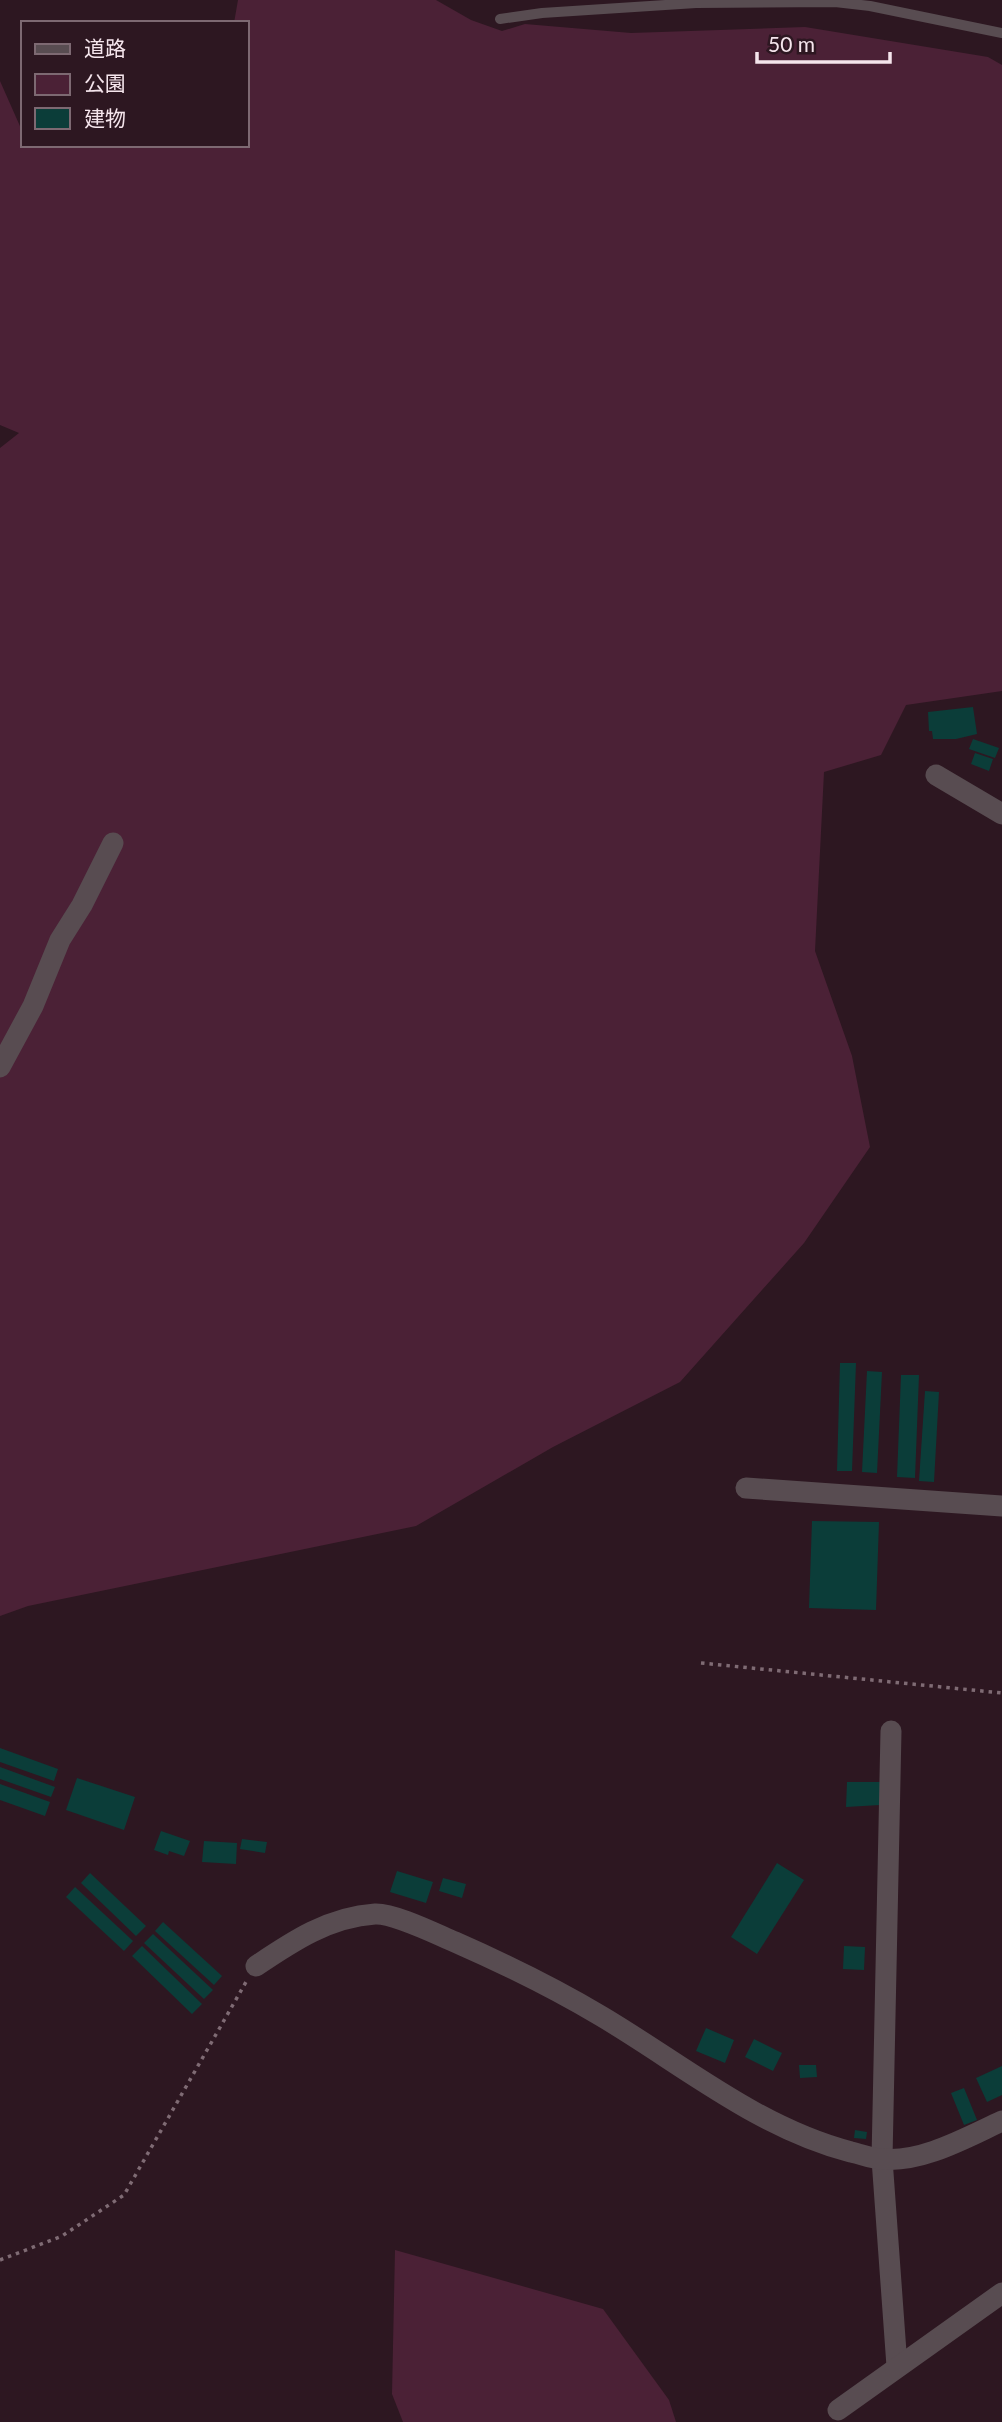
<svg xmlns="http://www.w3.org/2000/svg" width="1002" height="2422" font-family="Lato,'Noto Sans JP',sans-serif">
<rect width="100%" height="100%" fill="#2d1721"/>
<!-- green -->
<g fill="#4b2136">
<polygon points="238,0 436,0 471,20 502,31 525,24 631,33 805,27 988,57 1002,65 1002,691 906,705 881,755 824,772 815,951 852,1056 870,1147 804,1243 680,1382 553,1447 416,1526 28,1606 0,1616 0,448 19,433 0,425 0,81 23,133 23,145 247,145 247,23 234,23"/>
<polygon points="395,2250 603,2309 669,2400 676,2422 403,2422 392,2394"/>
</g>
<!-- building -->
<g fill="#0b3d39">
<polygon points="973,707 977,734 956,739 933,739 932,731 929,731 928,712"/>
<polygon points="973,739 999,748 995,758 969,749"/>
<polygon points="975,753 993,759 989,771 971,764"/>
<polygon points="840,1363 856,1363 852,1471 837,1471"/>
<polygon points="867,1371 882,1372 877,1473 862,1472"/>
<polygon points="901,1375 919,1375 915,1478 897,1477"/>
<polygon points="925,1391 939,1392 934,1482 919,1481"/>
<polygon points="812,1521 879,1522 876,1610 809,1608"/>
<polygon points="0,1748 58,1769 54,1781 0,1762"/>
<polygon points="0,1767 55,1787 51,1797 0,1779"/>
<polygon points="77,1778 135,1797 124,1830 66,1810"/>
<polygon points="847,1782 881,1782 880,1805 846,1807"/>
<polygon points="0,1784 50,1802 45,1816 0,1800"/>
<polygon points="161,1831 190,1841 184,1856 169,1851 168,1855 154,1850"/>
<polygon points="242,1839 267,1842 265,1853 240,1849"/>
<polygon points="204,1841 237,1843 236,1864 202,1862"/>
<polygon points="777,1863 804,1880 757,1954 731,1937"/>
<polygon points="397,1871 433,1882 426,1903 390,1892"/>
<polygon points="90,1873 146,1926 136,1936 81,1883"/>
<polygon points="443,1878 466,1884 462,1898 439,1891"/>
<polygon points="75,1887 133,1941 124,1951 66,1897"/>
<polygon points="163,1922 222,1976 214,1985 155,1931"/>
<polygon points="153,1934 213,1990 204,1999 144,1943"/>
<polygon points="142,1946 202,2004 192,2014 132,1956"/>
<polygon points="844,1946 865,1947 864,1970 843,1969"/>
<polygon points="706,2028 734,2040 725,2063 696,2051"/>
<polygon points="754,2039 782,2053 773,2071 745,2057"/>
<polygon points="799,2065 816,2065 817,2077 800,2078"/>
<polygon points="1002,2066 1002,2095 987,2102 976,2078"/>
<polygon points="964,2088 977,2120 964,2125 951,2093"/>
<polygon points="855,2130 867,2132 866,2139 854,2138"/>
</g>
<g fill="none" stroke-linecap="round" stroke-linejoin="round">
<!-- path -->
<g stroke="#7f6b74" stroke-width="3.5" stroke-dasharray="3.5 5" stroke-linecap="butt">
<polyline points="701,1663 1002,1693"/>
<polyline points="0,2260 62,2236 124,2195 246,1982"/>
</g>
<!-- service -->
<polyline stroke="#584c51" stroke-width="10" points="500,19 542,13 696,3 835,2 870,6 1002,33"/>
<!-- minor -->
<g stroke="#584c51" stroke-width="21">
<polyline points="936,775 1002,814"/>
<polyline points="0,1067 33,1006 60,940 82,905 113,843"/>
<polyline points="746,1488 1002,1506"/>
<polyline points="891,1731 882,2159 897,2366"/>
<path d="M256,1966C293,1941 329,1917 375,1914C394,1913 436,1934 455,1942C505,1964 554,1988 601,2016C682,2064 758,2128 851,2152C861,2154 872,2159 882,2159C922,2163 967,2137 1002,2121"/>
<polyline points="838,2410 1002,2293"/>
</g>
</g>
<!-- legend -->
<rect x="21" y="21" width="228" height="126" fill="#2d1721" stroke="#7d6972" stroke-width="2"/>
<rect x="35" y="44" width="35" height="10" fill="#584c51" stroke="#7d6972" stroke-width="2"/>
<text x="84" y="56" font-size="21" fill="#f5e5ec">道路</text>
<rect x="35" y="74" width="35" height="21" fill="#4b2136" stroke="#7d6972" stroke-width="2"/>
<text x="84" y="91" font-size="21" fill="#f5e5ec">公園</text>
<rect x="35" y="108" width="35" height="21" fill="#0b3d39" stroke="#7d6972" stroke-width="2"/>
<text x="84" y="126" font-size="21" fill="#f5e5ec">建物</text>
<!-- scale -->
<path d="M757 52v10h133v-10" fill="none" stroke="#f5e5ec" stroke-width="3.5"/>
<text x="768" y="52" font-size="21" fill="#f5e5ec" stroke="#2d1721" stroke-width="5" paint-order="stroke">50 m</text>
</svg>
